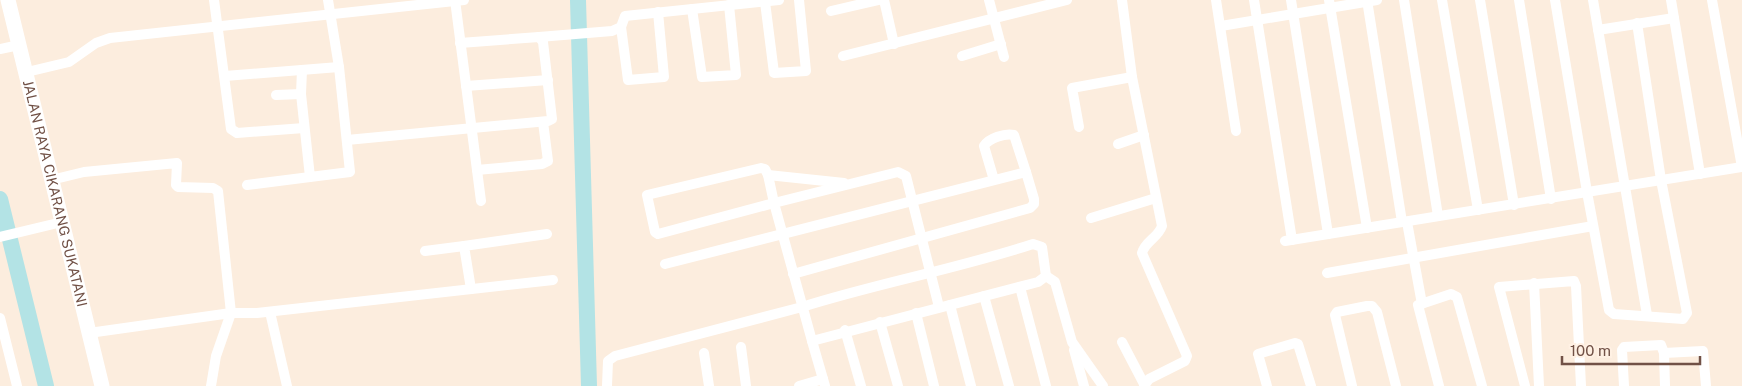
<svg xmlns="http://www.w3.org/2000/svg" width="1742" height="386" font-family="'Public Sans',sans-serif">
<rect width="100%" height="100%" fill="#fcedde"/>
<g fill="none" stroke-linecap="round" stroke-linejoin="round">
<!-- river -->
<g stroke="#b3e3e5" stroke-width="16">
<polyline points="578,0 589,386"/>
<polyline points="0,199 46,386"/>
</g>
<!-- street -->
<g stroke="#fff" stroke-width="10">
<polyline points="214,0 231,129 237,133 304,128"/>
<polyline points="455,0 481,201"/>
<polyline points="884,0 894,44"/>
<polyline points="989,0 1004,57"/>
<path d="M1122,0L1132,77L1162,226C1158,238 1145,241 1142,253L1187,356L1185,361L1149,379L1144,386"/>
<polyline points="1216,0 1236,131"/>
<polyline points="1254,0 1292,240"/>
<polyline points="1291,0 1328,234"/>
<polyline points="1329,0 1367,228"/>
<polyline points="1367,0 1402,222"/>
<polyline points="1404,0 1438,216"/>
<polyline points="1442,0 1478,210"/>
<polyline points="1480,0 1514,205"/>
<polyline points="1519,0 1551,199"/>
<polyline points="1555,0 1587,192 1609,310 1614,314 1683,319 1687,313 1661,180 1637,23"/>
<polyline points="1593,0 1647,315"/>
<polyline points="1671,0 1700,174"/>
<polyline points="1712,0 1742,167"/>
<polyline points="765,2 774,73 806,71 799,0"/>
<polyline points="692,9 702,77 736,75 729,5"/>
<polyline points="831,11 879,0"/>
<polyline points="1221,26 1377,0"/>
<polyline points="621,27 628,80 664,77 658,12"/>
<polyline points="1598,30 1674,18"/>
<polyline points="539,37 612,31 621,27 625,16 779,0"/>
<polyline points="0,49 19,45"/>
<polyline points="843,56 1067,0"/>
<polyline points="962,56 1001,44"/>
<polyline points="302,70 301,94 310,177 350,172 339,67 328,0"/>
<polyline points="27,72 69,62 96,43 110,38 464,0"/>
<polyline points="225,76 339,67"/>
<polyline points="466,86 548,80"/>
<polyline points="276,95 301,94"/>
<polyline points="1079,127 1072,88 1132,77"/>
<polyline points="347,140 548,121 552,119 543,42 539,37 460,43"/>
<polyline points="1118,144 1144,135"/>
<polygon points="761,168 765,169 768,175 774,203 658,234 655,232 647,195"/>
<polyline points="477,170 542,164 548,161 543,122"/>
<polyline points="768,175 844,183"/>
<polyline points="51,180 84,172 177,163 176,185 178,187 213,188 218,191 231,313 216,356 211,386"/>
<polyline points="247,185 310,177"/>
<polyline points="1091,218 1156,198"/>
<polyline points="1407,222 1422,304"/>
<polyline points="0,237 62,222"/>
<polyline points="1285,241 1742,167"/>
<polyline points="425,251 464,246"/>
<path d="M665,264L1026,172L1014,135C1005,133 989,138 984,146L994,180"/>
<polyline points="1327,273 1593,226"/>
<polyline points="793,274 1030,208 1034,204 1034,199 1026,172"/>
<polyline points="1046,276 1055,282 1072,342 1103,386"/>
<polyline points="1534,283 1539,386"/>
<polyline points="1020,287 1046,386"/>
<polyline points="471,289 464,246 547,234"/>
<polyline points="984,296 1009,386"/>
<polyline points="950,305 971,386"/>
<polyline points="270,312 287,386"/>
<polyline points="916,313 934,386"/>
<polyline points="0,318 17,386"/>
<polyline points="880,322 898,386"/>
<polyline points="845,330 861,386"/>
<polyline points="89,333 231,313 257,313 553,280"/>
<polyline points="812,341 825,386"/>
<polyline points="1122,342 1144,384"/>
<polyline points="741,347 746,386"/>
<polyline points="1074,350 1084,386"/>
<polyline points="704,353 709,386"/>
<polyline points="1664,353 1665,386"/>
<path d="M607,386L608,361L615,356L802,307C878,283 957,269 1033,244L1042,247L1046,276L1038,282L812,341C799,295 787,249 774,203L898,172L906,176L939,307"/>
<polyline points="799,386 823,379"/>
<polyline points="1267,386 1258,354 1295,343 1298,344 1311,386"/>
<polyline points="1352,386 1335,315 1337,312 1367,306 1372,306 1377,312 1396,386"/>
<polyline points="1439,386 1418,305 1451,294 1457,297 1482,386"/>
<polyline points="1525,386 1499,287 1574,281 1576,286 1581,386"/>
<polyline points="1624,386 1622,350 1624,347 1661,345 1664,353 1703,351 1706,386"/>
</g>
<!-- secondary -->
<path stroke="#fff" stroke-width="15" id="s1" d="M8,0L102,386"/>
</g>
<g text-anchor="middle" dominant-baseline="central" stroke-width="4.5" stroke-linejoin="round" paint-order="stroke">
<!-- street labels -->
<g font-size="14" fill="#715146" stroke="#fff1e4">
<text stroke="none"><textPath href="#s1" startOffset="199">JALAN RAYA CIKARANG SUKATANI</textPath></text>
</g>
</g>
<!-- scale -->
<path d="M1562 356v8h138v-8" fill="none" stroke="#715146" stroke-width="2.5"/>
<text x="1570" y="356" font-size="15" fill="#715146" stroke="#fff1e4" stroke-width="4" paint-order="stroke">100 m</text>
</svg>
